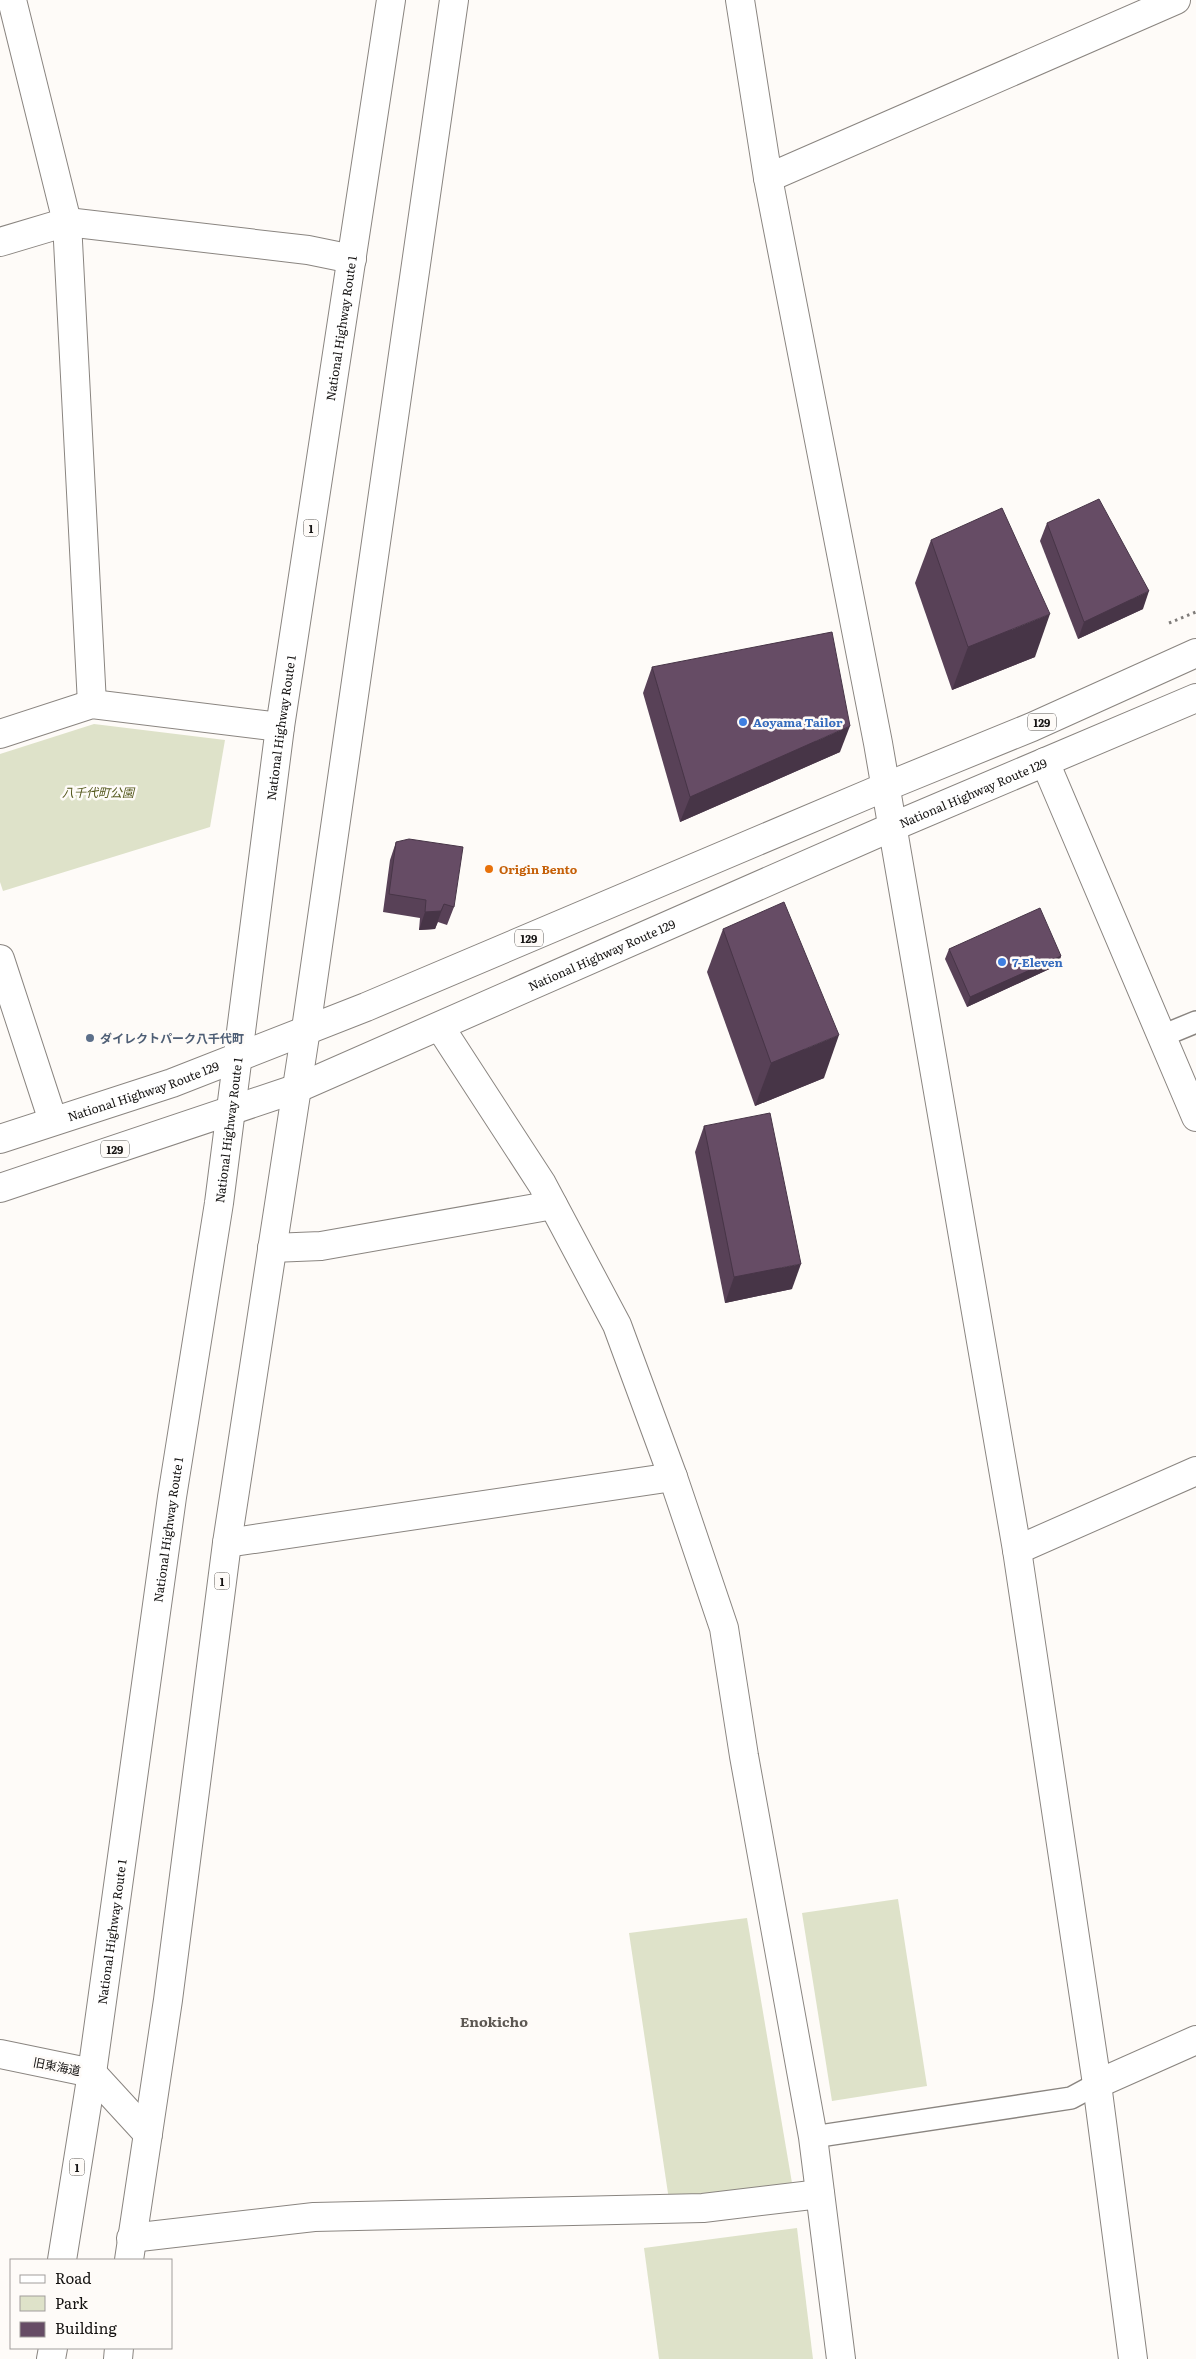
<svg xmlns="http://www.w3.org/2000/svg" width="1196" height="2359" font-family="Literata,'Noto Sans JP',serif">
<rect width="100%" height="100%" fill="#fefbf8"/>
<!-- green -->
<g fill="#dee2c9">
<polygon points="94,724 225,740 210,827 3,891 0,882 0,754"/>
<polygon points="898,1899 927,2086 832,2101 802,1913"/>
<polygon points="747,1918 792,2183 669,2200 629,1933"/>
<polygon points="797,2228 813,2359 659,2359 644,2248"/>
</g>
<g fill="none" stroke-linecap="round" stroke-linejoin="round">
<!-- service casing -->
<g stroke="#8a8580" stroke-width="24">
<g id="service">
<polyline points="1162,1036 1196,1022"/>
<polyline points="813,2137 1071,2098 1097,2084"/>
</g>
</g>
<!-- minor casing -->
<g stroke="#8a8580" stroke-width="30">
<g id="minor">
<polyline points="740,0 768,178 878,743 1017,1550 1097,2084 1133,2359"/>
<polyline points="768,178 1176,0"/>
<polyline points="67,222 92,704"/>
<polyline points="0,242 67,222 308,250 352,259"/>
<polyline points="0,734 92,704 280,727"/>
<polyline points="1045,762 1196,1117"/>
<polyline points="0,959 53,1121"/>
<polyline points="440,1027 542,1184 617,1325 673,1477 724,1628 744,1756 813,2137 841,2359"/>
<polyline points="272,1248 321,1246 553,1205"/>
<polyline points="227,1543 673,1477"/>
<polyline points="1017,1550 1196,1471"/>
<polyline points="1097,2084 1196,2040"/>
<polyline points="131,2238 314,2217 703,2208 820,2194"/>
</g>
</g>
<!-- tertiary casing -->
<g stroke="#8a8580" stroke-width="30">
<g id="tertiary">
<polyline points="12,0 67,222"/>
<polyline points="0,2054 92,2073 148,2134"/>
</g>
</g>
<!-- trunk casing -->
<g stroke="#8a8580" stroke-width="30">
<g id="trunk">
<path id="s1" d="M0,1139L172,1083L366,1007L885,787L1032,727L1196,653"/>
<path id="s2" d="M0,1188L298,1088L892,827L1196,698"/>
<path id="s3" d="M62,2260L92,2073L172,1497L219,1203L280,727L391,0"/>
<polyline points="129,2260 168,2000 227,1543 306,1029 454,0"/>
<polyline points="51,2359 53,2348"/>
<polyline points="118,2359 119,2348"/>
</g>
</g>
<!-- path -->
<polyline stroke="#7f7c7a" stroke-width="3" stroke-dasharray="2.5 4" stroke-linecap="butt" points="1169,623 1196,612"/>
<!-- service -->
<use href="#service" stroke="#fff" stroke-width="21"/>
<!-- minor -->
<use href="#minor" stroke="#fff" stroke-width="28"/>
<!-- tertiary -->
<use href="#tertiary" stroke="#fff" stroke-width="28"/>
<!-- trunk -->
<use href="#trunk" stroke="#fff" stroke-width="28"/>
</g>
<!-- wall -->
<g fill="#584157">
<polygon points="1047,523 1143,609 1078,639 1040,541"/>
<polygon points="931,540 1035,657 952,690 915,583"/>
<polygon points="652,667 840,752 680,822 643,693"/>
<polygon points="396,842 454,907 447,925 438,922 435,929 419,930 420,918 383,912 390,860"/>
<polygon points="723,929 824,1078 755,1106 707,972"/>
<polygon points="949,949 1061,956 1058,965 967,1007 945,959"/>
<polygon points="704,1126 792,1289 725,1303 695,1152"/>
</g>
<!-- shaded-wall -->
<g fill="#473547">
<polygon points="1149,591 1143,609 1078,639 1084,622"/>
<polygon points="1050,614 1035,657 952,690 968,647"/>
<polygon points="850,726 840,752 680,822 690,797"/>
<polygon points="444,904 435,929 419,930 425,912"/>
<polygon points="1061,956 1058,965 967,1007 970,997"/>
<polygon points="839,1035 824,1078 755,1106 771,1063"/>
<polygon points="801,1264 792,1289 725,1303 734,1277"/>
</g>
<!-- building -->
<g fill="#664c65" stroke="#473547">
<polygon points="1099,499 1149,591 1084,622 1047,523"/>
<polygon points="1002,508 1050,614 968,647 931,540"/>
<polygon points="832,632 850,726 690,797 652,667"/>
<polygon points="409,839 463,847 454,907 444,904 441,911 425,912 426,900 389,894 396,842"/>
<polygon points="784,902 839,1035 771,1063 723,929"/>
<polygon points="1040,908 1061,956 970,997 949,949"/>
<polygon points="770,1113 801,1264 734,1277 704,1126"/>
</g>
<!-- markers -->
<g fill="#3f7fe0" stroke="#fefbf8" stroke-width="2">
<circle cx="743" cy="722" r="5"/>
<circle cx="1002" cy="962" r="5"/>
</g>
<circle fill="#e8710a" stroke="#fefbf8" stroke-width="2" cx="489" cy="869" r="5"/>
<circle fill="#5c6f8a" stroke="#fefbf8" stroke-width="2" cx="90" cy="1038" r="5"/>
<g text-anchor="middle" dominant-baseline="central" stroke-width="5" stroke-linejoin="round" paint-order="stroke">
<!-- shield labels -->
<g fill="#fefbf8" stroke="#5b5957" stroke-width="1">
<rect x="303.5" y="519.5" width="15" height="17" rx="4"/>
<rect x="1028" y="713.5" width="28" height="17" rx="4"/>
<rect x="515" y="929.5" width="28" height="17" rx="4"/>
<rect x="101" y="1140.5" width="28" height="17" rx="4"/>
<rect x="214.5" y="1572.5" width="15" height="17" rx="4"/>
<rect x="69.5" y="2158.5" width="15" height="17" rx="4"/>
</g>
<g font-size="11" font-weight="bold" fill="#151312">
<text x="311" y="528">1</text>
<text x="1042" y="722">129</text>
<text x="529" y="938">129</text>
<text x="115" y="1149">129</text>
<text x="222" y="1581">1</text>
<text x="77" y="2167">1</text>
</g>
<!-- street labels -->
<g font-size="12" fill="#151312" stroke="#fefbf8">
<text stroke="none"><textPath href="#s3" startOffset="1952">National Highway Route 1</textPath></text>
<text stroke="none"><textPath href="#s3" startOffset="1548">National Highway Route 1</textPath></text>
<text stroke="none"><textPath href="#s2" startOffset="1051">National Highway Route 129</textPath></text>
<text stroke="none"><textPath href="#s2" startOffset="646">National Highway Route 129</textPath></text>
<text stroke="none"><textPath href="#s1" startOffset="151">National Highway Route 129</textPath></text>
<text stroke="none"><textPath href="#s3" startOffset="1142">National Highway Route 1</textPath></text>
<text stroke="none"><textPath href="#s3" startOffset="738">National Highway Route 1</textPath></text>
<text stroke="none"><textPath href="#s3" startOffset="332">National Highway Route 1</textPath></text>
<text transform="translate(57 2066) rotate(11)">旧東海道</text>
</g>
<!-- shop labels -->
<g font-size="12" font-weight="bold" fill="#366cbe" stroke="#fefbf8" text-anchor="start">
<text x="753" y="722">Aoyama Tailor</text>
<text x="1012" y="962">7-Eleven</text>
</g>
<!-- park labels -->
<g font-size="12" font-style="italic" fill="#54581d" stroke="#fefbf8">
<text x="98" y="792">八千代町公園</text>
</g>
<!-- food labels -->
<g font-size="12" font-weight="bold" fill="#c56008" stroke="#fefbf8" text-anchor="start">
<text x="499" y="869">Origin Bento</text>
</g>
<!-- service labels -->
<g font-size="12" font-weight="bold" fill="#4e5e75" stroke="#fefbf8" text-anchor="start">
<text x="100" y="1038">ダイレクトパーク八千代町</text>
</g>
<!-- neighbourhood labels -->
<g font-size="14" font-weight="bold" fill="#5c5752" stroke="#fefbf8">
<text x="494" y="2021">Enokicho</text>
</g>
</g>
<!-- legend -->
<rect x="10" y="2259" width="162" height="90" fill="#fefbf8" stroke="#a19e9c"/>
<rect x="20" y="2275" width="25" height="8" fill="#ffffff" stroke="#a19e9c"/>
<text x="55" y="2284" font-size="15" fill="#151312">Road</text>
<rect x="20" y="2296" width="25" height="15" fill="#dee2c9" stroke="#a19e9c"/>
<text x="55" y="2309" font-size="15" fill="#151312">Park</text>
<rect x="20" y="2322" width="25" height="15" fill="#664c65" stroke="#a19e9c"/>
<text x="55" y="2334" font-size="15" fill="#151312">Building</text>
</svg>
